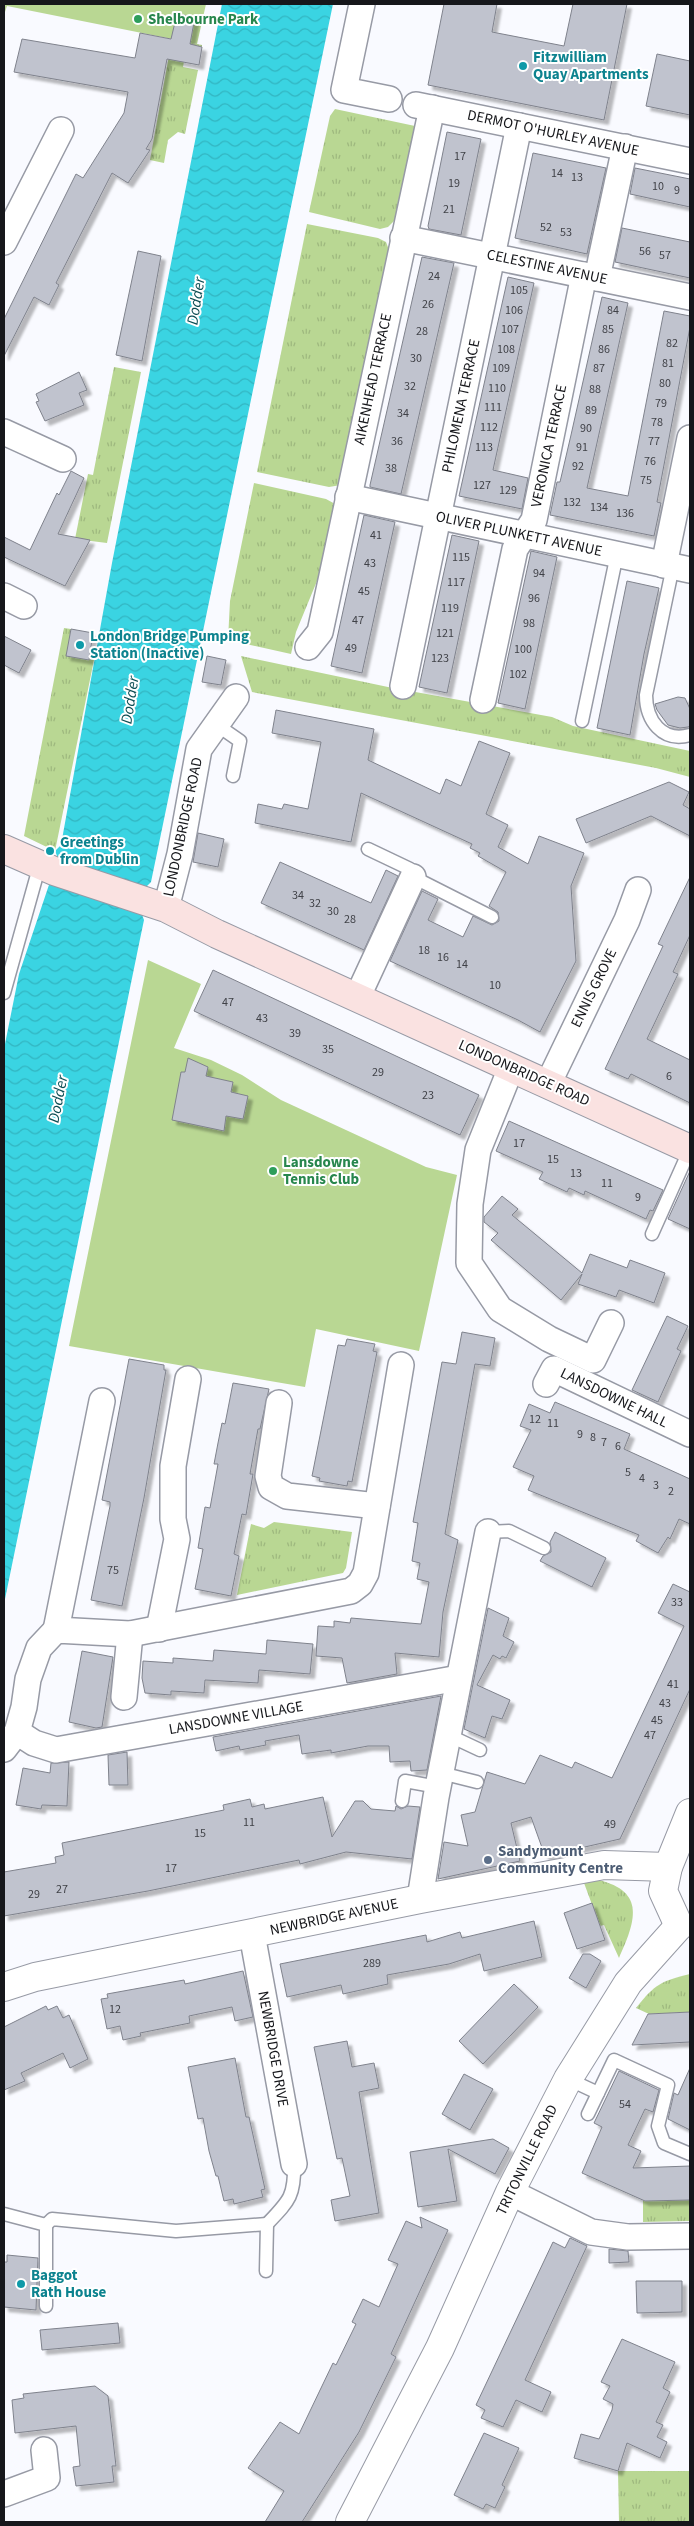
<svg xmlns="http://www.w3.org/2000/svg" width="694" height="2526" font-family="'Source Sans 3',sans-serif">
<defs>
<pattern id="grass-tufts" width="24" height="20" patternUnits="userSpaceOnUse" patternTransform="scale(1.25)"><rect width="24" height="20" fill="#b9d793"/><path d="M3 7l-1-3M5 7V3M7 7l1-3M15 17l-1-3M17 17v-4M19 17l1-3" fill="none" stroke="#9eb87e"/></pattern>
<pattern id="water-waves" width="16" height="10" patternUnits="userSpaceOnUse" patternTransform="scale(1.25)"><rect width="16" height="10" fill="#3ad4e2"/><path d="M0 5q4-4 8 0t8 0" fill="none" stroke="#32b5c1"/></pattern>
<filter id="shadow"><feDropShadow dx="4.5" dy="4.5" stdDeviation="1" flood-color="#0004"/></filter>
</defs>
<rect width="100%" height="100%" fill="#f9faff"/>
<!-- grass -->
<g fill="url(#grass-tufts)">
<polygon points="172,39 202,45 202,47 187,44 183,67 198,70 185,134 178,132 168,140 164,163 150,160"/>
<polygon points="335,109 415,126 395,220 388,227 380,229 309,212 330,116"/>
<polygon points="307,224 378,238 386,242 389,250 341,485 329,487 257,472"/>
<polygon points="114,367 141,372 107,543 75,539 88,474 93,475"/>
<polygon points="254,483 326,499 337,505 324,564 296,632 291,654 228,640 230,601"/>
<polygon points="64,628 71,629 67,656 94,660 55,851 24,836"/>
<polygon points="241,656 388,687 552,717 573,726 690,751 690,777 656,768 252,692"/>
<polygon points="274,1522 352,1532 346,1568 343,1573 237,1595 251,1524 264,1528"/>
<path d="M598,1880C647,1891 635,1923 619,1958L604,1925L600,1926L584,1883Z"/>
<path d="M690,1974V2012L649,2014L636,2008C655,1984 661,1981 690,1974Z"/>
<polygon points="690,2200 690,2221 643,2222 643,2201"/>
<polygon points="618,2471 690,2471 690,2522 619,2522"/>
</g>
<!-- garden -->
<g fill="#b9d793">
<polygon points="4,4 206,4 197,44 7,6 4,15"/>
<polygon points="148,960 201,984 174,1048 211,1060 242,1075 281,1100 426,1167 457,1175 419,1351 316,1329 305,1387 69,1346"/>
</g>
<!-- water -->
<polygon fill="url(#water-waves)" points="222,4 333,4 151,882 146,887 141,912 144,920 139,944 4,1604 4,1049 19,974 58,858 55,851 61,845 112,563"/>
<!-- building -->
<g fill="#c0c3ce" stroke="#7f828c" filter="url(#shadow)">
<polygon points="444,4 497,4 492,32 564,46 573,4 627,4 604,120 428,85"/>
<polygon points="177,14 195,17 190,44 202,47 199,65 167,59 152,139 146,149 150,150 128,183 112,173 56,283 59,285 49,305 34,297 4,356 4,319 76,174 83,178 124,113 128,92 14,72 22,39 135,58 140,33 171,39"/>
<polygon points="657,54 690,61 690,115 646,106"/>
<polygon points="447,132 481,139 461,235 429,229 428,226"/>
<polygon points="533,153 606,168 587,254 515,238"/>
<polygon points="635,168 690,179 690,207 630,194"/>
<polygon points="622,228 690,242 690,278 615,262"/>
<polygon points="138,251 161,256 142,361 116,355"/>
<polygon points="422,257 454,263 401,494 370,487 370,485"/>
<polygon points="508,277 534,283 493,470 528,478 522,509 459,496"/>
<polygon points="602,297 628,303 587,488 628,496 664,311 690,316 690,327 657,502 661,503 654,536 550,515 557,482 560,482 571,435"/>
<polygon points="79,372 87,390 79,393 84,405 45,421 36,402 39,401 36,394"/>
<polygon points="71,471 84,478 58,534 90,540 65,586 4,557 4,537 30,550 57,493 59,495"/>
<polygon points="364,515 395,522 362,673 331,666"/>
<polygon points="452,535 479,541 447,693 419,687"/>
<polygon points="531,551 557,557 525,709 498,703"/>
<polygon points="627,581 659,588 644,654 630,735 597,728"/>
<polygon points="71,629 93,633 89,660 66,656"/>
<polygon points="4,636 31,650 19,673 4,665"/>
<polygon points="207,656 226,660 221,685 202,682"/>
<polygon points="678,697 685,698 690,709 690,726 688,727 680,728 668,725 657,710 655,704"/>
<polygon points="276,710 374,729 368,760 440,794 446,779 461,786 479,741 510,753 486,814 508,825 498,847 528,864 539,836 584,853 571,886 576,961 540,1032 518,1020 390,961 422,891 438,899 428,920 463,937 473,916 492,925 499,921 498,912 489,906 506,872 478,856 480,853 470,848 472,844 361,793 351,842 255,823 258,804 282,809 284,804 308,809 321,742 272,733"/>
<polygon points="669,782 689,792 683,805 690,809 690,836 651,816 586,843 576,819"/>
<polygon points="198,833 224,839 218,867 193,862"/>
<polygon points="280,862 371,903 386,870 398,876 364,950 261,903"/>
<polygon points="690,877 690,935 673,972 678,974 647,1039 690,1060 690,1103 631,1074 628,1079 605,1069 663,946 658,944"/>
<polygon points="213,970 479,1095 460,1135 194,1011"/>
<polygon points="188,1058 208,1067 206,1076 233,1082 231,1092 248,1096 243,1119 226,1116 224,1131 172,1120 181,1072 185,1072"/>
<polygon points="509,1121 663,1190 653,1211 650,1210 646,1219 585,1191 584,1195 569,1188 567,1192 539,1179 543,1172 496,1151"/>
<polygon points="690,1171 690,1229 668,1219"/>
<polygon points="502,1196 518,1209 512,1215 582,1273 590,1254 627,1268 630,1260 665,1273 654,1303 619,1290 616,1297 578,1284 582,1274 561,1300 491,1240 498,1233 484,1222 484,1217"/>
<polygon points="667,1316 688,1326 677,1349 681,1351 658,1402 632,1390"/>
<polygon points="462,1332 495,1338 490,1366 475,1364 445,1534 458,1540 443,1612 439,1657 395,1653 397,1674 347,1683 342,1658 316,1656 318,1626 334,1627 334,1621 350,1623 351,1618 421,1624 429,1582 417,1579 420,1563 412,1561 418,1523 413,1522 442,1362 456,1364"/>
<polygon points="347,1339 375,1344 373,1351 377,1352 352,1482 348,1481 347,1486 319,1481 320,1478 312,1476 338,1345 345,1346"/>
<polygon points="129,1359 164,1365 164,1370 166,1370 144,1498 122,1606 91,1600 110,1506 110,1502 102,1500"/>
<polygon points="233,1383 269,1389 260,1429 258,1429 250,1474 253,1474 246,1515 242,1514 234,1554 239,1556 231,1596 195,1589 203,1549 198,1548 205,1507 210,1508 218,1464 214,1464 218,1443 222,1423 225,1424"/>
<polygon points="555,1402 630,1434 624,1449 690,1479 690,1524 679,1519 670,1539 668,1537 658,1553 636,1541 639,1535 528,1490 534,1476 513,1467 531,1430 520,1426 529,1404 550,1413"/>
<polygon points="555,1532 606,1558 592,1587 540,1561 543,1556 551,1552 550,1542"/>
<polygon points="673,1584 690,1592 690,1689 620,1839 545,1856 531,1817 511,1823 520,1861 438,1879 444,1842 468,1846 461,1815 475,1812 487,1772 525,1784 540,1755 572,1768 575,1762 612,1778 684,1626 658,1613"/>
<polygon points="488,1608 509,1618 503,1636 514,1642 506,1658 502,1656 500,1659 493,1655 477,1685 510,1700 502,1719 492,1716 485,1738 464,1729"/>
<polygon points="267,1640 313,1644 310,1674 259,1670 258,1683 205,1680 204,1693 171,1691 171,1695 145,1693 142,1678 143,1661 173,1663 173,1658 213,1661 214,1650 266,1654"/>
<polygon points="82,1651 113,1657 102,1727 96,1728 69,1722"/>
<polygon points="441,1696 427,1770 411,1771 410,1761 390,1762 389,1746 368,1746 331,1753 331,1750 302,1754 299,1735 265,1741 266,1745 240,1750 239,1746 216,1751 213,1737"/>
<polygon points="127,1752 128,1785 109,1785 108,1755"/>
<polygon points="69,1762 67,1806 42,1805 41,1809 16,1805 23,1768 50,1773 51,1763"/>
<polygon points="323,1797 332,1837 355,1801 363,1801 371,1809 395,1811 396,1806 401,1809 408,1806 420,1807 412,1859 346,1852 300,1864 299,1860 148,1891 4,1916 4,1872 56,1863 55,1857 64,1855 62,1843 224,1810 223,1805 250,1799 252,1807 264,1804 265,1809"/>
<polygon points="592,1903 605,1940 577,1949 564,1913"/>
<polygon points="534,1921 542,1957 484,1971 480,1954 449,1964 387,1975 388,1984 343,1994 341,1985 287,1997 280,1964 426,1935 427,1942 460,1932 462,1938"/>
<polygon points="583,1954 590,1954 601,1961 586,1988 569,1978"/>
<polygon points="243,1971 253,2017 235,2021 232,2007 189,2016 190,2023 140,2033 141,2036 123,2040 120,2026 107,2029 101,1999 108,1998 107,1994 184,1980 185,1984"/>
<polygon points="514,1984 538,2007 483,2064 459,2041"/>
<polygon points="46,2006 48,2010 57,2006 63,2018 69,2015 88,2059 70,2068 63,2053 21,2073 25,2081 4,2090 4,2027"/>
<polygon points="690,2012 690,2042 632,2045 648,2014"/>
<polygon points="347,2041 352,2067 374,2063 379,2088 359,2092 379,2213 335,2221 331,2200 350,2196 342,2158 337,2159 314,2047"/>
<polygon points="235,2058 246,2117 249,2117 265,2189 261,2190 263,2197 234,2204 233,2199 224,2201 218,2176 216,2176 209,2151 203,2118 198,2119 188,2067"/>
<polygon points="690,2068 690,2130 668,2119 674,2093 678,2095"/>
<polygon points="619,2071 659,2090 653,2112 645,2109 628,2145 641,2151 633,2168 690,2166 690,2200 645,2201 582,2173 602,2127 594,2123"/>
<polygon points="464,2074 493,2089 470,2130 442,2114"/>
<polygon points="493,2139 509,2148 495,2174 448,2149 457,2201 418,2207 410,2152"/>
<polygon points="420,2217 448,2230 391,2354 396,2357 359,2432 302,2522 265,2522 284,2491 248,2468 280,2422 299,2434 333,2363 336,2365 356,2324 352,2322 363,2299 379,2307 398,2264 388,2260 406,2221 422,2228"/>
<polygon points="570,2238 587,2246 525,2380 551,2392 542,2412 516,2400 503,2427 481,2418 485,2410 476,2405 553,2242 565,2248"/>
<polygon points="609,2249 628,2251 629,2262 609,2263"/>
<polygon points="7,2255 38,2258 36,2310 4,2307 4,2262 7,2262"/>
<polygon points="636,2281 682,2281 682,2312 637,2313"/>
<polygon points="118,2323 120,2343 42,2350 40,2330"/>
<polygon points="622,2339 675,2362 663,2388 670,2392 656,2422 663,2425 657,2437 667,2442 660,2458 627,2443 618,2471 574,2458 581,2434 599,2439 612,2410 613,2404 603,2399 610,2386 601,2382"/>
<polygon points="95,2386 108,2396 116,2466 112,2466 114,2482 76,2486 73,2467 80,2466 76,2426 15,2433 12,2400 24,2398 23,2394"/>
<polygon points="484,2433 519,2448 502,2485 505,2487 495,2508 486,2504 483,2509 454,2495"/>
</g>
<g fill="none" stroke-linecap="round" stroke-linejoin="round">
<!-- service casing -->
<g stroke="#979aa5" stroke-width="15">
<g id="service">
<path d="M673,566L646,695C646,720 662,743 690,735"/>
<polyline points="582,721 617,554"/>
<polyline points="217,725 240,741 233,776"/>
<polyline points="368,849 410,869 413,877 492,917"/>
<polyline points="4,993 40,864"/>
<polyline points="652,1234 690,1149"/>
<polyline points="488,1532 509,1531 544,1548"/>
<polyline points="448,1735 480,1750"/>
<polyline points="441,1773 477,1782"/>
<polyline points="402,1801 405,1781 438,1787"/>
<polyline points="568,2079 598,2093"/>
<polyline points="588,2114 614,2060 668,2085 658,2126 664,2143 690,2154"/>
<polyline points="4,2214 46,2225 46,2306"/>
<path d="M267,2224C289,2201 295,2196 294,2164"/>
<polyline points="46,2225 52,2219 176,2231 267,2224 266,2271"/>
</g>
</g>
<!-- minor casing -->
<g stroke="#979aa5" stroke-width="28">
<g id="minor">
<polyline points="362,4 344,90 389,99"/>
<polyline points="416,105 690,161"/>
<polyline points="403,238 690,297"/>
<polyline points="4,242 61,130"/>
<polyline points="597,278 625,147"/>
<polyline points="4,432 63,459"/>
<polyline points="348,497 690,570"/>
<polyline points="664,565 690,438"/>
<polyline points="4,596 24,606"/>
<polyline points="308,647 320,632 432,108"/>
<polyline points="403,686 519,126"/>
<polyline points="483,700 515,549 534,520 584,275"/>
<polyline points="166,908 180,854 199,749 236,697"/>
<polyline points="357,998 413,877"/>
<polyline points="511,1068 478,1150 470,1204 469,1263 500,1309 549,1339 593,1360 611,1323"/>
<polyline points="548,1084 627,920 638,890"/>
<polyline points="546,1384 554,1369 690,1434"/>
<polyline points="279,1403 268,1476 271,1487 287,1496 377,1506"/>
<polyline points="159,1629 177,1539 173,1519 173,1466 188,1379"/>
<polyline points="56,1630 102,1401"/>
<polyline points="124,1697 130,1634"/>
<polyline points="17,1732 34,1743 56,1750 459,1678"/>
<polyline points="4,1749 17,1732 24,1707 28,1679 39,1648 56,1630 130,1634 351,1591 360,1584 366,1573 401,1365"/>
<polyline points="420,1899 436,1797 488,1532"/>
<polyline points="252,1934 294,2164"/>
<polyline points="510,2192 591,2232 628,2237 690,2236"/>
<polyline points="4,2494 47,2478 44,2450"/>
</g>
</g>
<!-- tertiary casing -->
<g stroke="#979aa5" stroke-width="30">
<g id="tertiary">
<polyline points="679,1926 663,1891 668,1867 690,1813"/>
<polyline points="4,1987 35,1977 420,1899 604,1865 668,1867"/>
<polyline points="350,2522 440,2348 510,2192 568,2079 628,1983 679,1926"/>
</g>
</g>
<!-- secondary casing -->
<g stroke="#979aa5" stroke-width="30">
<polyline id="secondary" points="4,849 54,871 166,908 217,934 690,1149"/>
</g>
<!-- service -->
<use href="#service" stroke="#fff" stroke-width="12"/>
<!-- minor -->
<use href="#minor" stroke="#fff" stroke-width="25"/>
<!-- tertiary -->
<use href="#tertiary" stroke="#fff" stroke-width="28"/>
<!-- secondary -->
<use href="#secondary" stroke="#fae2e1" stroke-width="28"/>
</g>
<!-- markers -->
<g fill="#2e9e5b" stroke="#fff" stroke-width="2">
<circle cx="138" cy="19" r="5"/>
<circle cx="273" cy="1171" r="5"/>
</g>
<g fill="#0f9aa8" stroke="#fff" stroke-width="2">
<circle cx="523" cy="66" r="5"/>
<circle cx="80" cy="645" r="5"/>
<circle cx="50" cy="851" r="5"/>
<circle cx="21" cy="2284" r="5"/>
</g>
<circle fill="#5c6f8a" stroke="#fff" stroke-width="2" cx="488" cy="1860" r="5"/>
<g text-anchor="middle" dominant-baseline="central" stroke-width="4" stroke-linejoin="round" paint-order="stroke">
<!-- number labels -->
<g font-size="12" fill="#404248">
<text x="460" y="156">17</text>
<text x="557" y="173">14</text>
<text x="577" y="177">13</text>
<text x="454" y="183">19</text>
<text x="658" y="186">10</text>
<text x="677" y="190">9</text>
<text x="449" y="209">21</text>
<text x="546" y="227">52</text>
<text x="566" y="232">53</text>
<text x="645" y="251">56</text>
<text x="665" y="255">57</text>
<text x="434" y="276">24</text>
<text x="519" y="290">105</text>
<text x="428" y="304">26</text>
<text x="514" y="310">106</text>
<text x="613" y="310">84</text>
<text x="510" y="329">107</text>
<text x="608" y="329">85</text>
<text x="422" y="331">28</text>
<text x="672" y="343">82</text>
<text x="506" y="349">108</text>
<text x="604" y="349">86</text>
<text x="416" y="358">30</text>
<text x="668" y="363">81</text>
<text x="501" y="368">109</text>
<text x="599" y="368">87</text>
<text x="665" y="383">80</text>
<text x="410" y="386">32</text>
<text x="497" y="388">110</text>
<text x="595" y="389">88</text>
<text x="661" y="403">79</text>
<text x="493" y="407">111</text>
<text x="591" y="410">89</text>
<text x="403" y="413">34</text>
<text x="657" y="422">78</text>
<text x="489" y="427">112</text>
<text x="586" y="428">90</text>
<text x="397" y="441">36</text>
<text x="654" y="441">77</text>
<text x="484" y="447">113</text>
<text x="582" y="447">91</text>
<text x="650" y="461">76</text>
<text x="578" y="466">92</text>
<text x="391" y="468">38</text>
<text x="646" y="480">75</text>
<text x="482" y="485">127</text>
<text x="508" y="490">129</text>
<text x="572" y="502">132</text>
<text x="599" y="507">134</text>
<text x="625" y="513">136</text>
<text x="376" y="535">41</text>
<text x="461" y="557">115</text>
<text x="370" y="563">43</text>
<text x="539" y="573">94</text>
<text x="456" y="582">117</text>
<text x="364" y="591">45</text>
<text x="534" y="598">96</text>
<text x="450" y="608">119</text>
<text x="358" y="620">47</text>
<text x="529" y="623">98</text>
<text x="445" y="633">121</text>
<text x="351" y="648">49</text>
<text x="523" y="649">100</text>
<text x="440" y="658">123</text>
<text x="518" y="674">102</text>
<text x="298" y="895">34</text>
<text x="315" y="903">32</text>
<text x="333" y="911">30</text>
<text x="350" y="919">28</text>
<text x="424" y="950">18</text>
<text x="443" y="957">16</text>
<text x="462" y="964">14</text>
<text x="495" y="985">10</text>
<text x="228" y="1002">47</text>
<text x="262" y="1018">43</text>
<text x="295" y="1033">39</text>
<text x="328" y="1049">35</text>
<text x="378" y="1072">29</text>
<text x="669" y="1076">6</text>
<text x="428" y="1095">23</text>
<text x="519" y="1143">17</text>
<text x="553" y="1159">15</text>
<text x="576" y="1173">13</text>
<text x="607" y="1183">11</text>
<text x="638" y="1197">9</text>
<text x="535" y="1419">12</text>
<text x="553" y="1423">11</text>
<text x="580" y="1434">9</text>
<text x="593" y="1437">8</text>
<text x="604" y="1442">7</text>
<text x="618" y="1446">6</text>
<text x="628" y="1472">5</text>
<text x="642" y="1478">4</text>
<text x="656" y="1485">3</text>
<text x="671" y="1491">2</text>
<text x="113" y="1570">75</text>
<text x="677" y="1602">33</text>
<text x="673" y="1684">41</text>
<text x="665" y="1703">43</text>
<text x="657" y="1720">45</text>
<text x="650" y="1735">47</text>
<text x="249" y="1822">11</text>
<text x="610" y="1824">49</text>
<text x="200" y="1833">15</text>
<text x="171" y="1868">17</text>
<text x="62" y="1889">27</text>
<text x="34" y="1894">29</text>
<text x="372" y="1963">289</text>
<text x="115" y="2009">12</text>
<text x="625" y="2104">54</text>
</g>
<!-- leisure labels -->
<g font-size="15" font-weight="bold" fill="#27864d" stroke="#fff" text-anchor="start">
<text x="148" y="19">Shelbourne Park</text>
<text x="283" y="1162">Lansdowne<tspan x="283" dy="17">Tennis Club</tspan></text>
</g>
<!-- culture labels -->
<g font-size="15" font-weight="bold" fill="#0d838f" stroke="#fff" text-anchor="start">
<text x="533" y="57">Fitzwilliam<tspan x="533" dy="17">Quay Apartments</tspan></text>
<text x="90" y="636">London Bridge Pumping<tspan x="90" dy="17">Station (Inactive)</tspan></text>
<text x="60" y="842">Greetings<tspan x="60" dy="17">from Dublin</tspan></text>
<text x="31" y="2275">Baggot<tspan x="31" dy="17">Rath House</tspan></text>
</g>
<!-- street labels -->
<g font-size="15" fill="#16171b" stroke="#fff">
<text transform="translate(553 133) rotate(12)">DERMOT O'HURLEY AVENUE</text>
<text transform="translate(547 267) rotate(12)">CELESTINE AVENUE</text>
<text transform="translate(373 379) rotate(-78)">AIKENHEAD TERRACE</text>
<text transform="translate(461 406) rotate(-78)">PHILOMENA TERRACE</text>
<text transform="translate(549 446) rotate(-78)">VERONICA TERRACE</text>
<text transform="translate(519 534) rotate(12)">OLIVER PLUNKETT AVENUE</text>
<text transform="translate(183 827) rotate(-78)">LONDONBRIDGE ROAD</text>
<text transform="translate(594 988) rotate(-64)">ENNIS GROVE</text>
<text transform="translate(524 1073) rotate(24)">LONDONBRIDGE ROAD</text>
<text transform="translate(614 1398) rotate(26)">LANSDOWNE HALL</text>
<text transform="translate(236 1718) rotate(-10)">LANSDOWNE VILLAGE</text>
<text transform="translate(334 1917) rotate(-12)">NEWBRIDGE AVENUE</text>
<text transform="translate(273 2049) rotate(80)">NEWBRIDGE DRIVE</text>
<text transform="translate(527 2160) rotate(-64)">TRITONVILLE ROAD</text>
</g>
<!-- service labels -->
<g font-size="15" font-weight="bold" fill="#4e5e75" stroke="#fff" text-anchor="start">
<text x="498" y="1851">Sandymount<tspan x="498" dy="17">Community Centre</tspan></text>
</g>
<!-- water labels -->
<g font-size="16" font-style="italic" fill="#0e4f55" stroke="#fff">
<text transform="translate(196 301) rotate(-81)">Dodder</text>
<text transform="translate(130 700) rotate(-81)">Dodder</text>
<text transform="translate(58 1099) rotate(-79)">Dodder</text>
</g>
</g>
<!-- border -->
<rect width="694" height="2526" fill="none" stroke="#16171b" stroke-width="10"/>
</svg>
